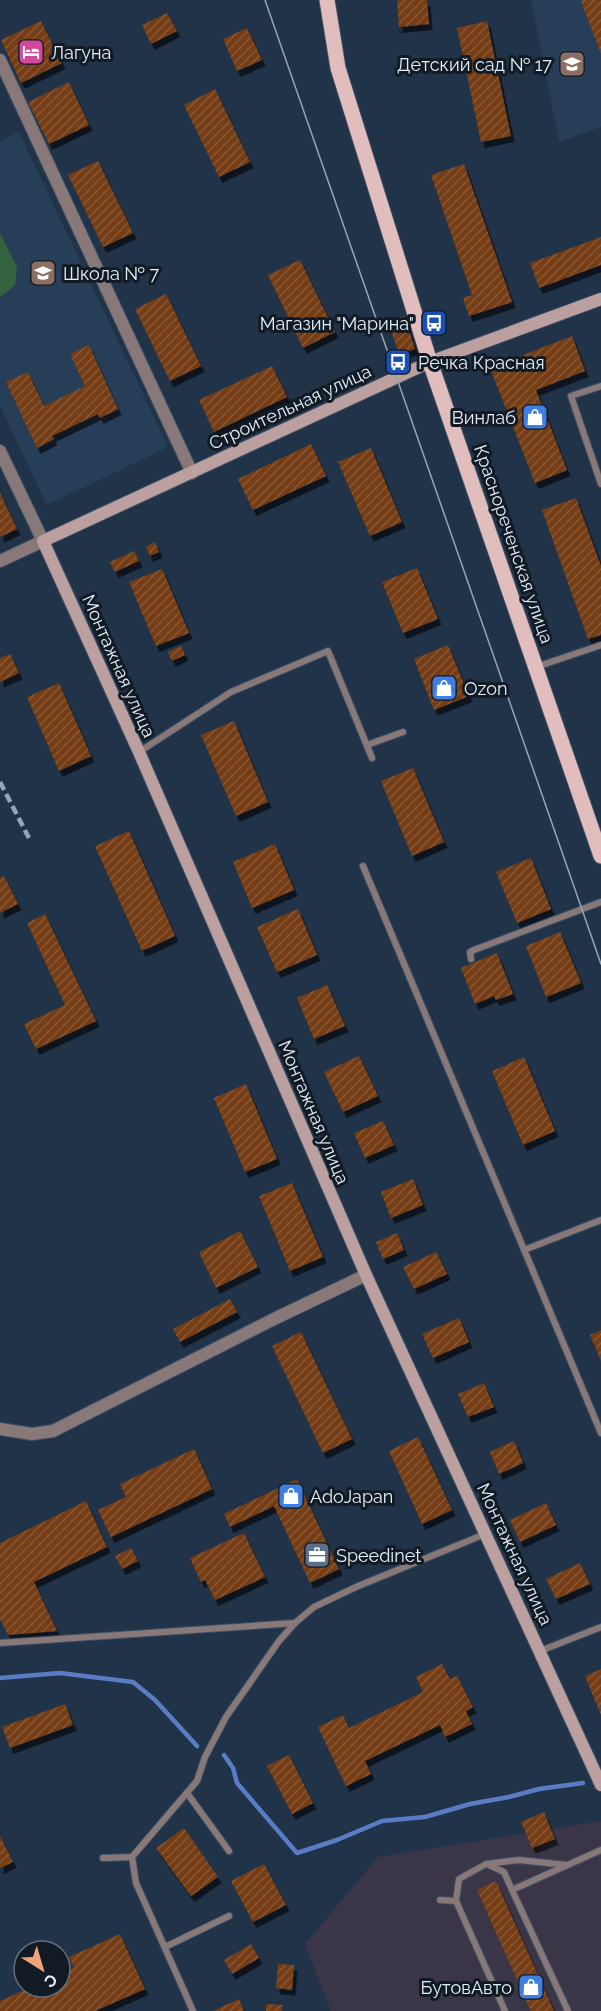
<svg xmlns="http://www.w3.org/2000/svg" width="601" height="2011" font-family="Raleway,sans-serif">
<defs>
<pattern id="building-hatch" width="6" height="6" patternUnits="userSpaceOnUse" patternTransform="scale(1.5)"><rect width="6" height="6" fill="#753d12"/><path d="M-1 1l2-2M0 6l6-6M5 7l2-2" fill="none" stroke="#885935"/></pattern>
<filter id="shadow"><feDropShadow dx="3.5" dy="6" stdDeviation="0" flood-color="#0009"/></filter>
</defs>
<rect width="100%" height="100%" fill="#203349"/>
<!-- commercial -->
<polygon fill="#3a3648" points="601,1821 601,2011 331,2011 305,1944 378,1857"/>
<!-- built -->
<g fill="#273e58">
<polygon points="531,0 601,0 601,127 559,142"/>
<polygon points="19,132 168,447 47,505 0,406 0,141"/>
</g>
<!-- garden -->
<polygon fill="#36633f" points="0,233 17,267 15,285 0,297"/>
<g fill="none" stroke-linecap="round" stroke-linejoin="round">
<!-- stream -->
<g stroke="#597cc5" stroke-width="4.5">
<polyline points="0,1678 60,1673 133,1682 155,1700 197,1746"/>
<polyline points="224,1755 233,1768 237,1783 297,1853 337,1840 382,1821 425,1817 470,1804 509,1797 539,1789 583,1783"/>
</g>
</g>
<!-- building -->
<g fill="url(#building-hatch)" filter="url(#shadow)">
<polygon points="397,0 427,0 429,24 399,27"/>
<polygon points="584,0 601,0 601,54 581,1"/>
<polygon points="167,13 177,31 151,44 142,25"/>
<polygon points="41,21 62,63 21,83 1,40"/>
<polygon points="487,21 511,136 481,142 457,28"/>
<polygon points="247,28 262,60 237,71 223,39"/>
<polygon points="69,82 89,125 49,144 28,102"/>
<polygon points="215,89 250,162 219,177 184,105"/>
<polygon points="98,161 133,233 103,247 68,175"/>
<polygon points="464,164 512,302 469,316 463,298 472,295 431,175"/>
<polygon points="601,237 601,265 539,288 530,263"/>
<polygon points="300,260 335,332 303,348 268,275"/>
<polygon points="166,294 201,366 170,381 135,309"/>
<polygon points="404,316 415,349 399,354 388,321"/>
<polygon points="572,336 585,371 536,390 567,470 535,483 490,368"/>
<polygon points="89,345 118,409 100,418 98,414 52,436 54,439 37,448 6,382 28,372 44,406 85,386 70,354"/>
<polygon points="272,366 287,397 214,432 199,400"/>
<polygon points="311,444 326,476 253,510 238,479"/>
<polygon points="371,448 402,522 370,536 338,462"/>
<polygon points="0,493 17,529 0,537"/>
<polygon points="576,498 601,566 601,635 588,639 542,510"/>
<polygon points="155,542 159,552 150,556 146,547"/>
<polygon points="134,551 139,561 115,572 110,562"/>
<polygon points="417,568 438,619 403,633 382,582"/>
<polygon points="162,569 189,633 156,646 129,582"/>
<polygon points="448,645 469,696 434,710 414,659"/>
<polygon points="181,646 185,655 172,661 168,652"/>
<polygon points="10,654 19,673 0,682 0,658"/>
<polygon points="59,683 91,756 59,771 27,697"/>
<polygon points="234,721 268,802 236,816 201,735"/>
<polygon points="413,768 444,842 412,856 381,781"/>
<polygon points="129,831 175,936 142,951 95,846"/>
<polygon points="275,844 294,890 252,908 233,862"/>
<polygon points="531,858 551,909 517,923 496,872"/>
<polygon points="4,876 18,904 0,913 0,878"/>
<polygon points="298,909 317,955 277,972 257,927"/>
<polygon points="45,914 96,1021 36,1049 24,1024 65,1005 27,923"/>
<polygon points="560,932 581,983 546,997 526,946"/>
<polygon points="497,953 513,994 496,1000 494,996 475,1004 461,968"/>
<polygon points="327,985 345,1026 314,1039 297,998"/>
<polygon points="359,1056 378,1096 343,1112 324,1072"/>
<polygon points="524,1057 555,1131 523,1145 492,1071"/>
<polygon points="246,1084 277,1159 245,1172 214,1098"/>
<polygon points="383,1121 394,1145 365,1158 354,1133"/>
<polygon points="413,1179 423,1205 391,1218 381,1192"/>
<polygon points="292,1183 323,1257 290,1271 259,1196"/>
<polygon points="240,1231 258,1267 216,1288 199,1252"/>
<polygon points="397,1233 404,1250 383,1259 376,1242"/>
<polygon points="436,1252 447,1274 414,1289 403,1267"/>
<polygon points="230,1299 237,1312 180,1342 173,1329"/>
<polygon points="459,1318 469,1342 433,1358 422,1334"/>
<polygon points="601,1330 601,1361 590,1335"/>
<polygon points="301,1332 352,1439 323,1453 272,1346"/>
<polygon points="484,1383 494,1407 468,1417 458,1394"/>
<polygon points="418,1437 452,1510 422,1524 389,1451"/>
<polygon points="514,1441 523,1463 499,1474 490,1452"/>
<polygon points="194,1449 212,1489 111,1537 98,1510 126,1497 120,1484"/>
<polygon points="297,1479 339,1569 310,1583 274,1506 230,1527 224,1514"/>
<polygon points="86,1501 107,1547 34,1582 57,1631 8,1635 0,1619 0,1543"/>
<polygon points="546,1503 556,1525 520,1542 510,1520"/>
<polygon points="244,1533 265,1577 215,1600 205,1580 201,1582 190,1558"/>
<polygon points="131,1548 138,1561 122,1569 115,1556"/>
<polygon points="580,1563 590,1584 556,1599 546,1579"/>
<polygon points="442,1664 450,1679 457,1676 473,1707 466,1711 472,1724 445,1737 440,1725 365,1761 371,1774 346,1786 318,1727 343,1715 349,1728 423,1692 416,1677"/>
<polygon points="601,1669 601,1715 585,1676"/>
<polygon points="65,1704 73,1725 10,1748 2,1727"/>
<polygon points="289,1755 313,1803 292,1814 267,1766"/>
<polygon points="544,1812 555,1839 532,1848 521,1822"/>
<polygon points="184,1828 218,1877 191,1896 156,1848"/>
<polygon points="0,1836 13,1862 0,1868"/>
<polygon points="264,1864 286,1905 253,1922 231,1881"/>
<polygon points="496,1881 554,2011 531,2011 477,1890"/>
<polygon points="120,1934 145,1989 95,2011 0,2011 0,2001 31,1987 60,1987 60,1974 74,1968 69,1957"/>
<polygon points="251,1944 259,1958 232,1974 224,1960"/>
<polygon points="278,1964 294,1965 292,1990 276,1988"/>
<polygon points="239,1999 244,2011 213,2011"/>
<polygon points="266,2004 283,2005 282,2011 266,2011"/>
</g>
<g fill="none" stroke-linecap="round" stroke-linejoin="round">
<!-- lane casing -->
<g stroke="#3f5166" stroke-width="8">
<g id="lane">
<polyline points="601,386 571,396 601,484"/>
<polyline points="536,667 601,645"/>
<polyline points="367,745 403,732"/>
<polyline points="139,752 231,692 328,651 372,758"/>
<polyline points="363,866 601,1433"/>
<polyline points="471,959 470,952 474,950 601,902"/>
<polyline points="524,1250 601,1220"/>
<polyline points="0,1643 295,1623"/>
<polyline points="540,1651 601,1627"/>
<polyline points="187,1793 229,1851"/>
<polyline points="103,1858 132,1857"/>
<polyline points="487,1864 504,1872 512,1890"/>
<polyline points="440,1900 456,1901"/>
<polyline points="165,1947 229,1916"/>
<polyline points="193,2011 136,1883 132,1857 197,1781 205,1757 226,1717 279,1641 295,1623 314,1607 356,1587 485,1534"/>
<polyline points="505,2011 456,1901 459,1879 486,1864 519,1860 567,1865"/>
<polyline points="568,2011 512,1890 601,1850"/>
</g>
</g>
<!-- street casing -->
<g stroke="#3f5166" stroke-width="14">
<g id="street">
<polyline points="0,60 192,473"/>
<polyline points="0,451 43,541 0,561"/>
<polyline points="0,1429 32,1434 53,1431 276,1318 366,1275"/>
</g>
</g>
<!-- secondary casing -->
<g stroke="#3f5166" stroke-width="14">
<polyline id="secondary" points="601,299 430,362 43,541 139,752 366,1275 601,1785"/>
</g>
<!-- primary casing -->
<g stroke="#3f5166" stroke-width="17">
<polyline id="primary" points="327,0 338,68 430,362 601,856"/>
</g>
<!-- lane -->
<use href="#lane" stroke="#897878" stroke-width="6"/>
<!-- street -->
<use href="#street" stroke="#897878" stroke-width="12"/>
<!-- secondary -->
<use href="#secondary" stroke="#bba09f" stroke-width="12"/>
<!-- primary -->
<use href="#primary" stroke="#e1bebd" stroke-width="15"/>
<!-- tram -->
<polyline stroke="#97a6b7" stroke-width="1.5" points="265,0 601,964"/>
<!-- rail -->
<polyline stroke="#97a6b7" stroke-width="4.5" stroke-dasharray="9 4.5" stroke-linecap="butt" points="0,782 30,840"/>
</g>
<!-- icons -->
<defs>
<g id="hotel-square" transform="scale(1.35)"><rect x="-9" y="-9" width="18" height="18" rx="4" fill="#d1479c" stroke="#121a24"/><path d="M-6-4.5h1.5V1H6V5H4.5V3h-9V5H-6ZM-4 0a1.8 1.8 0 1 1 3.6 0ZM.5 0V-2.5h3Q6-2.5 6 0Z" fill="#fff"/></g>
<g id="school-square" transform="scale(1.35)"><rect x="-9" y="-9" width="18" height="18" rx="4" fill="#8d6e63" stroke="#121a24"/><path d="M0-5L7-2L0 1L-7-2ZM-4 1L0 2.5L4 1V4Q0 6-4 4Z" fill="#fff"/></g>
<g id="bus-square" transform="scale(1.35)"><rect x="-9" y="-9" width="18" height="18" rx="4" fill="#1a4fb4" stroke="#121a24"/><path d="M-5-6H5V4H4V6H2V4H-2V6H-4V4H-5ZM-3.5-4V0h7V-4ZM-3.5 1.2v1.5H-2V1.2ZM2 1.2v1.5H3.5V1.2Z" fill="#fff"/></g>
<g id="shop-square" transform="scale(1.35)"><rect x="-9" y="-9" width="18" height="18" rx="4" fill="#3f7fe0" stroke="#121a24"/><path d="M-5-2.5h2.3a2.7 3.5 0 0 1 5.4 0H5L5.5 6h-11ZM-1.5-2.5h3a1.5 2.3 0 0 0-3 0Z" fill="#fff"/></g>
<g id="office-square" transform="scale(1.35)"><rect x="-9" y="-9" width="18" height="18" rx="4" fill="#5c6f8a" stroke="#121a24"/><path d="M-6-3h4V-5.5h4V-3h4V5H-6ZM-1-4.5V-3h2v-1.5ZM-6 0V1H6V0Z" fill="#fff"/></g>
</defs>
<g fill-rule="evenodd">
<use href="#hotel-square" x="31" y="52"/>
<use href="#school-square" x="572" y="64"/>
<use href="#school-square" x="43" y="273"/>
<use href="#bus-square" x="434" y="323"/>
<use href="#bus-square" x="398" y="362"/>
<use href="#shop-square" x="535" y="417"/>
<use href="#shop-square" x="444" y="688"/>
<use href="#shop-square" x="291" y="1496"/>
<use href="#office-square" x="317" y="1555"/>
<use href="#shop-square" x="531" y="1987"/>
</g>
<g text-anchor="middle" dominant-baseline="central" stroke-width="6" stroke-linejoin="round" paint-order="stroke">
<!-- poi labels -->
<g font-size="18" fill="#e3effd" stroke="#121a24" text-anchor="start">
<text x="51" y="52">Лагуна</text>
<text x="552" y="64" text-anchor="end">Детский сад № 17</text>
<text x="63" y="273">Школа № 7</text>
<text x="414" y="323" text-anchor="end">Магазин "Марина"</text>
<text x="418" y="362">Речка Красная</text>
<text x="516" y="417" text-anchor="end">Винлаб</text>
<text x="464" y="688">Ozon</text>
<text x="310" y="1496">AdoJapan</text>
<text x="336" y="1555">Speedinet</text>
<text x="512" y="1987" text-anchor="end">БутовАвто</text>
</g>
<!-- street labels -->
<g font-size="18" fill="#e3effd" stroke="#121a24">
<text transform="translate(290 407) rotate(-25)">Строительная улица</text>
<text transform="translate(514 544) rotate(71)">Краснореченская улица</text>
<text transform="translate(119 666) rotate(66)">Монтажная улица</text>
<text transform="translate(314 1112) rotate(67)">Монтажная улица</text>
<text transform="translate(515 1554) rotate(65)">Монтажная улица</text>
</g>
</g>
<!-- north arrow -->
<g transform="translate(42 1969) rotate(143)"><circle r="28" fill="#121a24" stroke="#666f7b" stroke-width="1.5"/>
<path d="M0-4.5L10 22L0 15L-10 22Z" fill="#f0a279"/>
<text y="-9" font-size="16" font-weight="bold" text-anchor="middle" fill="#e3effd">С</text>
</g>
</svg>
